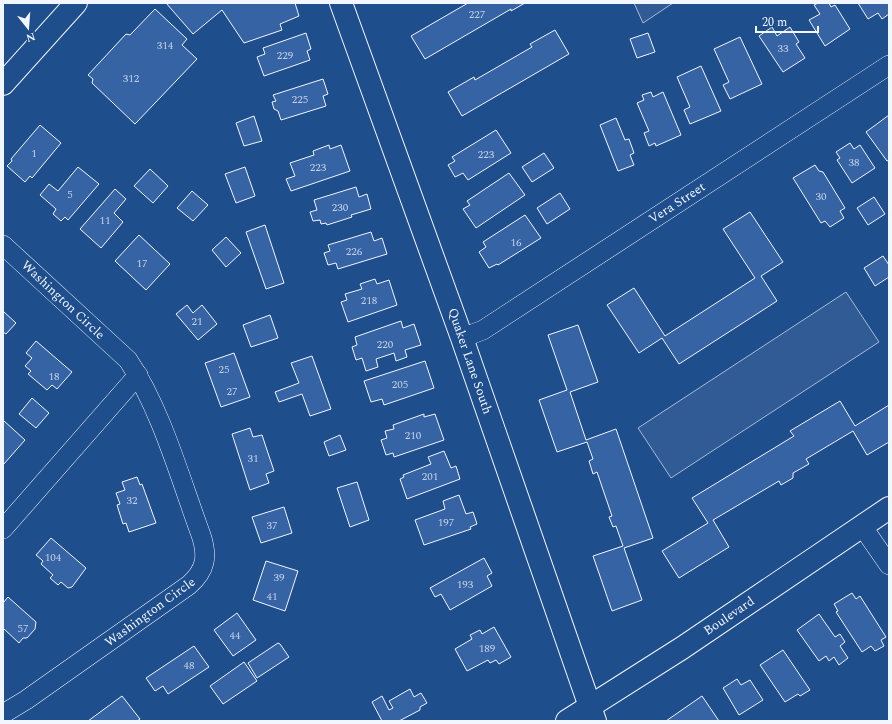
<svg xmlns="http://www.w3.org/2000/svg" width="892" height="724" font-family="Spectral,serif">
<rect width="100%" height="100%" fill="#1f4e8c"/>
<!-- parking -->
<g fill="#305b95" stroke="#a8bbd7">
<polygon points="634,3 673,3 643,23"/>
<polygon points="846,292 879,342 671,478 638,428"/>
</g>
<!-- building -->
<g fill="#3563a3" stroke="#f2f6ff">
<polygon points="166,3 295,3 299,16 280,24 282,30 244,43 222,10 193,34"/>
<polygon points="468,3 525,3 511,11 511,9 425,59 411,36"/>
<polygon points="818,3 829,3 831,7 835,5 850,29 825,46 809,20 820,14 814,5"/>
<polygon points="858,3 889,3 889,14 882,19 878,13 868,19"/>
<polygon points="155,9 187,39 182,45 197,59 135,124 92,83 93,79 88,75 126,34 130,35"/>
<polygon points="772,27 777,36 790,27 799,42 796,44 805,58 783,72 759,36"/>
<polygon points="555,30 569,54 462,116 448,92 474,77 475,80 532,47 530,44"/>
<polygon points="306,33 311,49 307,51 310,60 264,76 257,57 265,54 263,48"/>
<polygon points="648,33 655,52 637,58 630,39"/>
<polygon points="740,37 762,84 730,99 723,85 729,82 714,49"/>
<polygon points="701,66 721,111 690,124 684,110 690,107 677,77"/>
<polygon points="323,79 328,94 323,96 326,106 281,120 278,111 274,109 272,102 276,101 273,95"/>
<polygon points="651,92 653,97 663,92 681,135 656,146 655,143 649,146 644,133 649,131 637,103 644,100 642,95"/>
<polygon points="889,115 889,160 887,161 866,132"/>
<polygon points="254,116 262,141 244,146 236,123"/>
<polygon points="616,118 625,140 629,139 634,153 630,155 634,165 618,171 600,125"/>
<polygon points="40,125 61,143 32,178 30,176 25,182 7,166 12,161 11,159"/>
<polygon points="496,130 511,153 468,180 463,173 455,177 448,165 455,161 452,157"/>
<polygon points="850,143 854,149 860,145 875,168 852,183 837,160 840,158 836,152"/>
<polygon points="329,145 330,149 341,145 350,171 291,191 286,179 295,176 290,163 314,155 313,151"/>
<polygon points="544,153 554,168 532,182 522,167"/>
<polygon points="815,165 819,171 823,172 845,208 840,211 844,218 830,227 825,221 821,223 793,178"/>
<polygon points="78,167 99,184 68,220 65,217 61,221 53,214 56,209 40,195 49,184 58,191"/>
<polygon points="245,167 255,196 236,203 225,174"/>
<polygon points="150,169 168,186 153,203 134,186"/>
<polygon points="509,173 525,195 476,228 463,209 470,205 467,201"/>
<polygon points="356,187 359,197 367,194 371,209 351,215 352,217 327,225 326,223 321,224 320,220 313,221 310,212 317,210 314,200"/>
<polygon points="115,189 126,199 114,213 123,222 101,248 80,229"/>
<polygon points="192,191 208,205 193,221 177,208"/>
<polygon points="560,193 570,209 547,224 537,208"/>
<polygon points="874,197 885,214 868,225 857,208"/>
<polygon points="750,212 783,262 761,276 777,301 679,364 662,338 639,353 607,305 634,288 665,336 755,278 723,229"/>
<polygon points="525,215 541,238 498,265 497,264 489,268 479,252 486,247 483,242"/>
<polygon points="265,225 284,283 266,289 246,232"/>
<polygon points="371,232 374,241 382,238 387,254 338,269 336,263 328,265 324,253 330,251 328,245"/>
<polygon points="139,235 170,264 146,290 115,261"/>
<polygon points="226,237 241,253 226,267 212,250"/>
<polygon points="883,256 889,265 889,277 875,286 864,268"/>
<polygon points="375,279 377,284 389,280 397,305 348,322 341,302 347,300 345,294 362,289 360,284"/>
<polygon points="187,305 193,313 202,305 217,324 198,340 176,314"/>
<polygon points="3,311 16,323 6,334 3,332"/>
<polygon points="270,315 278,338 251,347 243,325"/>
<polygon points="401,321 403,328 414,324 421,345 405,350 407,357 396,361 394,353 376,359 378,367 366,371 362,358 356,360 352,347 357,345 355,337"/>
<polygon points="578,325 598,382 570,392 586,440 616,429 653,538 624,548 642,600 612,611 593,556 623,546 616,526 613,527 609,517 612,516 597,472 593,474 589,461 593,459 587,442 557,452 539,400 567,390 548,335"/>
<polygon points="36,341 72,372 57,389 52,385 47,390 28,374 31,371 25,366 32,358 26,353"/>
<polygon points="234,353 250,397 221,407 205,363"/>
<polygon points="312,356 331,409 310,416 302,394 279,402 275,392 299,383 291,363"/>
<polygon points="425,361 434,388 384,405 382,399 371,402 364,381"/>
<polygon points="32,398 49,413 36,428 19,414"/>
<polygon points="840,401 855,426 889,405 889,442 867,455 853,431 806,459 809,464 793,473 793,478 781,485 779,481 713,520 729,547 679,578 662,551 708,523 692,498 794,436 790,431"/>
<polygon points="424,414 424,417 435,414 444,440 394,457 393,453 386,455 381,440 387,438 385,431 394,429 393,425"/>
<polygon points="3,420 25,440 3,465"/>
<polygon points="250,428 253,437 262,435 274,471 266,474 269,483 250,490 232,434"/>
<polygon points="340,435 346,450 329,456 324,442"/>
<polygon points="444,451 451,468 456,466 460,479 407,499 400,479 404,477 403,475 431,464 428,457"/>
<polygon points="137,477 140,485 142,484 156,523 129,532 126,523 123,524 117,505 120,504 116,493 125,490 122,482"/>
<polygon points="357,482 369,520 350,527 337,488"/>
<polygon points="459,495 466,514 473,512 477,524 470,527 471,529 424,545 415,520 445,509 443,501"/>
<polygon points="284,507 292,533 261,543 252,517"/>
<polygon points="51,538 86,568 72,587 68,588 61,582 58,585 50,578 53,575 41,564 43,561 36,555"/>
<polygon points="484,558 492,573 487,576 492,586 450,610 441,594 435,597 430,588"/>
<polygon points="266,561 298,571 285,611 253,600"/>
<polygon points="852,593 856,599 860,596 886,637 881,640 884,646 875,651 871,646 862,652 836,612 838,611 834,604"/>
<polygon points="8,597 36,622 35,629 27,638 23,638 19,643 3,628 3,603"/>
<polygon points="237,613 256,640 233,656 214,630"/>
<polygon points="819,614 835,637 840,634 845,642 840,646 848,658 839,665 834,657 829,661 826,656 819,661 797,630"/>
<polygon points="494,627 511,657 499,664 496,660 490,663 488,660 467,671 455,649 472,639 470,635 480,630 482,634"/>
<polygon points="278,643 280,644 289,657 257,678 248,663"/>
<polygon points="194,646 209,667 168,694 163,686 155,691 146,678"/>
<polygon points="783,650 810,690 800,696 798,694 785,702 760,665"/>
<polygon points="244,662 257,681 223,704 210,686"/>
<polygon points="737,679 741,685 750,680 763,700 739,715 723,688"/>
<polygon points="410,689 414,697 421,693 427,703 420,707 420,710 399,721 382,721 372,702 382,696 389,710 393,708 389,701"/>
<polygon points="122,696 140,719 137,721 88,721"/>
<polygon points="702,696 719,721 666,721"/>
</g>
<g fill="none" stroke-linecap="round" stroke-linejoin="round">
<!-- street casing -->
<g stroke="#f2f6ff" stroke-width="20">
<g id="street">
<path d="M3,245L128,360C161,409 180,478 201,535C208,556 206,570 189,585L26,700L3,714"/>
<polyline points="462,338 483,330 889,65"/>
<polyline points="862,526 889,565"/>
<polyline points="3,529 138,375"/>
</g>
</g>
<!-- secondary casing -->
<g stroke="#f2f6ff" stroke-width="24">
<g id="secondary">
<polyline points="341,3 462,338 595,721"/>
<polyline points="3,84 76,3"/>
<polyline points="567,721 682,648 889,508"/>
</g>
</g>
<!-- street -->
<use href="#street" stroke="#1f4e8c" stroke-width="19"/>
<!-- secondary -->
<use href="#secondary" stroke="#1f4e8c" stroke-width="22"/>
</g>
<g text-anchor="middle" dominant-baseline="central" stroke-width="3" stroke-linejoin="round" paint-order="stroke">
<!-- number labels -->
<g font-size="11" fill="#c3d1e8">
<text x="477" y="14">227</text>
<text x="165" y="45">314</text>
<text x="783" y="48">33</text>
<text x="285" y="55">229</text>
<text x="131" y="78">312</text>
<text x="300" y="99">225</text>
<text x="34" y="153">1</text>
<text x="486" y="154">223</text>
<text x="854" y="162">38</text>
<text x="318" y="167">223</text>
<text x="70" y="194">5</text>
<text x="821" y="196">30</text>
<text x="340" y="207">230</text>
<text x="105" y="220">11</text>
<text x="516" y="242">16</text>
<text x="354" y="251">226</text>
<text x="142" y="263">17</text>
<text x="369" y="300">218</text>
<text x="197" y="321">21</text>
<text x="385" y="344">220</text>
<text x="224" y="369">25</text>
<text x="54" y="376">18</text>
<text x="400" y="384">205</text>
<text x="232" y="391">27</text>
<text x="413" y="435">210</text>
<text x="253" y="458">31</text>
<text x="430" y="476">201</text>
<text x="132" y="500">32</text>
<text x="446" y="522">197</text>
<text x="272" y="525">37</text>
<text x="53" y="557">104</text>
<text x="279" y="577">39</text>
<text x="465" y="584">193</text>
<text x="272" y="596">41</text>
<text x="23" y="628">57</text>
<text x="235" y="635">44</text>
<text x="487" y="648">189</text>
<text x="189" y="665">48</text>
</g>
<!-- street labels -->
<g font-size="13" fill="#f2f6ff" stroke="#1f4e8c">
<text transform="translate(677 203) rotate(-33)">Vera Street</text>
<text transform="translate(63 300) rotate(43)">Washington Circle</text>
<text transform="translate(470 361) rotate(71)">Quaker Lane South</text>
<text transform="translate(150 612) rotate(-36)">Washington Circle</text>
<text transform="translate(729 616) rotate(-34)">Boulevard</text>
</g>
</g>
<!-- border -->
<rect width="892" height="724" fill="none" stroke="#f2f6ff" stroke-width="8"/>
<!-- north arrow -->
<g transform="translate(28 28) rotate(163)" stroke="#1f4e8c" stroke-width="3" paint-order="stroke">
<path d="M0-3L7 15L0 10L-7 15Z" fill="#f2f6ff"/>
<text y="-6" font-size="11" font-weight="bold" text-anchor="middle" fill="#f2f6ff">N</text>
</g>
<!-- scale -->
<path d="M756 26v6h62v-6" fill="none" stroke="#f2f6ff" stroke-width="2"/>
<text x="762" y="26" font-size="12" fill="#f2f6ff" stroke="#1f4e8c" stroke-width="3" paint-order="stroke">20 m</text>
</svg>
